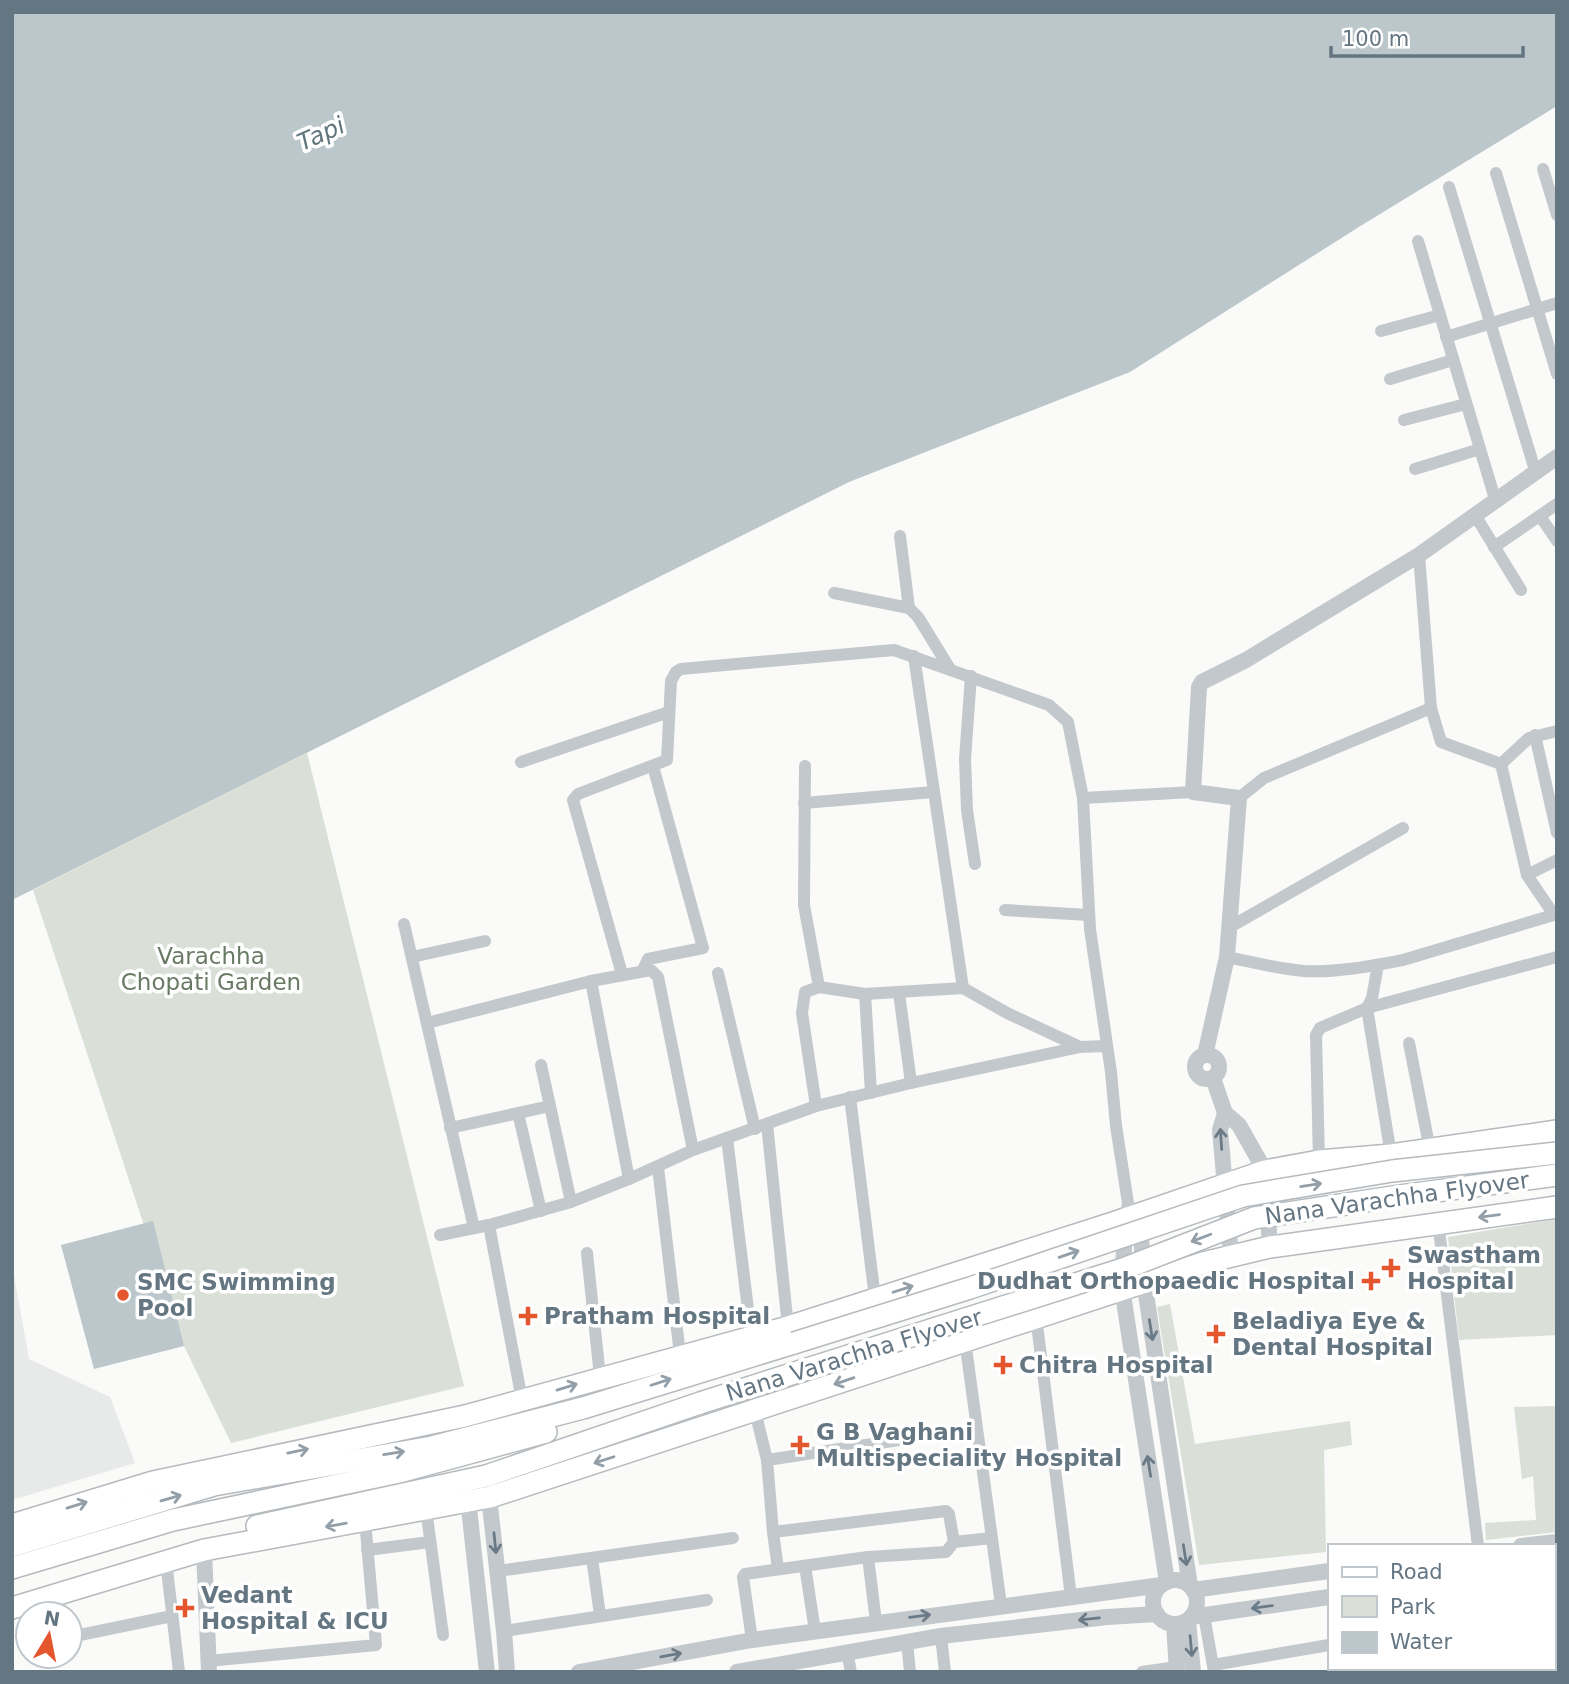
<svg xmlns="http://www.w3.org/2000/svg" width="1569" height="1684" font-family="'DejaVu Sans',sans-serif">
<rect width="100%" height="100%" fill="#fafaf8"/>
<!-- built -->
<polygon fill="#e8e9e9" points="12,1264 29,1359 110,1397 135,1463 12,1500"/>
<!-- green -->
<g fill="#dadfd7">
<polygon points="307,753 464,1386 231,1443 184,1346 33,890"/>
<polygon points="1557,1219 1557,1335 1459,1340 1448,1237"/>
<polygon points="1170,1304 1195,1444 1350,1421 1352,1445 1324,1450 1326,1552 1199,1565 1157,1307"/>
<polygon points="1557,1406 1557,1532 1486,1540 1485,1523 1536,1520 1533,1476 1522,1479 1514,1407"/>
</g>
<!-- water -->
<g fill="#bbc7cb">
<polygon points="12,12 1557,12 1557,106 1362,225 1130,372 849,482 12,900"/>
<polygon points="153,1221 184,1346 94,1369 61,1245"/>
</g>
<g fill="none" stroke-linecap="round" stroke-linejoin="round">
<!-- primary casing -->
<g stroke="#b5babe" stroke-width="24">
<g id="primary">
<polyline points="12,1525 153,1482 465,1416 788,1327 1113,1223 1265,1171 1319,1161 1391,1155 1557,1131"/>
<polyline points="257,1526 486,1476 700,1403"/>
<polyline points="12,1546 214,1485 432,1447 583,1408 794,1343"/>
<polyline points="12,1568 173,1520 399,1472 546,1432"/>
<polyline points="12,1608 204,1550 490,1497 1203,1263 1270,1247 1557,1207"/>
</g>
</g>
<!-- minor -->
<g stroke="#c3c8cc" stroke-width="12">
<polyline points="1543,169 1557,215"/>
<polyline points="1496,173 1557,374"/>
<polyline points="1449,187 1535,470"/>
<polyline points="1418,241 1495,499"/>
<polyline points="1381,331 1440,315"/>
<polyline points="1446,337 1557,303"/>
<polyline points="1390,379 1453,360"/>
<polyline points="1404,420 1466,404"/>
<polyline points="1415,469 1480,449"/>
<polyline points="1475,515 1521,590"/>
<polyline points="1540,516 1557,541"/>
<polyline points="900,536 909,608"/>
<polyline points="1494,547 1557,504"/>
<polyline points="1419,555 1431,708 1441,742 1501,764 1527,875 1554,915"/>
<polyline points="834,593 909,608 918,617 950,669"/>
<polyline points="914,656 963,988"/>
<polyline points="971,676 965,759 967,810 975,864"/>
<polyline points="1535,735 1557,833"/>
<polyline points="521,762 669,712"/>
<polyline points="1501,764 1529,738 1557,731"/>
<polyline points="805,766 804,905 819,987 865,994 963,988 1007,1013 1080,1047"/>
<polyline points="1083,798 1193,792"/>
<polyline points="1239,798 1264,778 1431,708"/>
<polyline points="804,803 933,792"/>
<polyline points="1527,875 1557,860"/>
<polyline points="1005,910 1089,915"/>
<polyline points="404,924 474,1228"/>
<polyline points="1230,927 1403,828"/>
<polyline points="412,957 485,941"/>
<path d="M1227,957C1252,962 1278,969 1304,971C1336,973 1371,966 1403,960L1557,914"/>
<polyline points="1378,965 1372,998 1367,1008 1391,1155"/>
<polyline points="643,970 648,959 703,948 653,766"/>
<polyline points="718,973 755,1129"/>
<polyline points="622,974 573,800 578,794 667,760 671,681 676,672 681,669 894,650 1049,705 1068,722 1083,798 1090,929 1111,1072 1116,1126 1128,1203 1125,1219"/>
<polyline points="591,981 629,1179"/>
<polyline points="899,993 911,1083"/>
<polyline points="865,994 871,1093"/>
<polyline points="427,1023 591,981 651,970 658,977 693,1150"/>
<polyline points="1409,1043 1430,1150"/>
<polyline points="541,1065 571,1202"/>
<polyline points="850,1097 875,1298"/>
<polyline points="816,1106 802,1013 805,992 819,987"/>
<polyline points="518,1113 541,1211"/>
<polyline points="767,1124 788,1327"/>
<polyline points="450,1128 550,1106"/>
<polyline points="727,1138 752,1342"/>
<polyline points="1319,1161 1316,1035 1320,1028 1367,1008 1557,957"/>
<polyline points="658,1167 680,1355"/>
<polyline points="1438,1222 1478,1546"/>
<polyline points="489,1225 522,1400"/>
<polyline points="440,1235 489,1225 571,1202 629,1179 693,1150 816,1106 911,1083 1080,1047 1107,1046"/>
<polyline points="587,1253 600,1377"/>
<polyline points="1036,1316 1071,1597"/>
<polyline points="965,1340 1001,1605"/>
<polyline points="755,1411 767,1460 773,1532 778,1569"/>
<polyline points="767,1460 932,1435"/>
<polyline points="426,1509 443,1635"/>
<polyline points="773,1532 946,1511 949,1514 954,1542 992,1538"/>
<polyline points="367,1550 430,1542"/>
<polyline points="868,1557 876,1622"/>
<polyline points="592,1558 600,1615"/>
<polyline points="166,1561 179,1672"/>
<polyline points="805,1566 815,1631"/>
<polyline points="498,1571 733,1538"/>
<polyline points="1204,1615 1214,1672"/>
<polyline points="504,1631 707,1600"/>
<polyline points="941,1636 945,1672"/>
<polyline points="70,1637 172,1616"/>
<polyline points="752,1640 743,1577 745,1574 868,1557 946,1552 954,1542"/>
<polyline points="907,1642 910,1672"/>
<polyline points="847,1652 851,1672"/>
<polyline points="1553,1656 1557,1655"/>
<polyline points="208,1661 376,1645 365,1520"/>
<polyline points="1213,1665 1329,1645"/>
<polyline points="1142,1672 1177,1667"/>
<polyline points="1472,1672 1490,1668"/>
</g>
<!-- tertiary -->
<g stroke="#c3c8cc" stroke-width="16">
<polyline points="1205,1055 1227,957 1239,798 1193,792 1199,687 1202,682 1246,660 1419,555 1557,457"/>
<circle cx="1207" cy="1067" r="12"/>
<polyline points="1213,1078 1225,1113 1239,1125 1265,1171 1270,1247"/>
<polyline points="1225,1113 1220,1130 1231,1256"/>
<polyline points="1140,1220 1144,1281 1190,1586"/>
<polyline points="1125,1228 1122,1288 1167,1582"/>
<polyline points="488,1488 504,1631 507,1672"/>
<polyline points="467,1490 487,1672"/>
<polyline points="1521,1546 1557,1542"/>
<polyline points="204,1550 209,1672"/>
<polyline points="1553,1567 1557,1567"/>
<circle cx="1175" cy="1602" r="22"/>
<polyline points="1193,1590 1329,1571"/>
<polyline points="1191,1617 1329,1597"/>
<polyline points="1188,1621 1193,1672"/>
<polyline points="1174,1624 1177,1672"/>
<polyline points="579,1672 752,1640 1162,1585"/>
<polyline points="737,1672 941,1636 1107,1617 1157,1614"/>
</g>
<!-- primary -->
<use href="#primary" stroke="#fff" stroke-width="21"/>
<!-- primary-bridge casing -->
<g stroke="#b5babe" stroke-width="24" stroke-linecap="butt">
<g id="primary-bridge">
<polyline points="794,1343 970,1288 1243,1196 1392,1171 1557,1153"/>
<polyline points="700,1403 1123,1269 1254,1218 1399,1196 1557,1175"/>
</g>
</g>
<!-- primary-bridge -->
<use href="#primary-bridge" stroke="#fff" stroke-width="21"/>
</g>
<!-- one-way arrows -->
<defs><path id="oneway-shaft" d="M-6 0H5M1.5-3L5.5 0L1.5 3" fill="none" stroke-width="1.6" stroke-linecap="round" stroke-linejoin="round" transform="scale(1.75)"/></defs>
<g stroke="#6a7a87">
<use href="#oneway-shaft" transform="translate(1221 1139) rotate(-94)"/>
<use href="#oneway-shaft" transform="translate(1151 1330) rotate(81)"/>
<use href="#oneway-shaft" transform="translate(1149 1466) rotate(-99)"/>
<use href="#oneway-shaft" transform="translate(495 1543) rotate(84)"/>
<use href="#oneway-shaft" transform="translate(1185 1555) rotate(81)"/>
<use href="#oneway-shaft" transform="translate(1262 1607) rotate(172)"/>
<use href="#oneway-shaft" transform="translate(920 1616) rotate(-8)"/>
<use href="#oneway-shaft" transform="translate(1089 1619) rotate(174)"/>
<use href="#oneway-shaft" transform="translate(1191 1646) rotate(85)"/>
<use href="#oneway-shaft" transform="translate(671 1655) rotate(-10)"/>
</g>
<g stroke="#939fa8">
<use href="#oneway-shaft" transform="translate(1311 1185) rotate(-9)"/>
<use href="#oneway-shaft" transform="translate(1489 1216) rotate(173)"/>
<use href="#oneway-shaft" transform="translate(1201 1238) rotate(159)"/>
<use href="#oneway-shaft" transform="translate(1069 1254) rotate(-19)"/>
<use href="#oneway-shaft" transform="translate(903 1289) rotate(-18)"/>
<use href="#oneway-shaft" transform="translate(844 1381) rotate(161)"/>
<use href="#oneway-shaft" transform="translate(661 1382) rotate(-18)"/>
<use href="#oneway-shaft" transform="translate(567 1387) rotate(-17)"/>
<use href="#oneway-shaft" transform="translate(298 1451) rotate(-12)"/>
<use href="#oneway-shaft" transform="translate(394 1453) rotate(-9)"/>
<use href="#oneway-shaft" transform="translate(604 1460) rotate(162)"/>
<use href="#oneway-shaft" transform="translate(171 1498) rotate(-16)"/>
<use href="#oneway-shaft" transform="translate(77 1505) rotate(-17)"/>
<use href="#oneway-shaft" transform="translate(336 1525) rotate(170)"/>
</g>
<!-- markers -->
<g fill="#e4572e" stroke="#fff" stroke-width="2.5">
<path d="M1387.5 1257.5h7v7h7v7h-7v7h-7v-7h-7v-7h7z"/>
<path d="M1367.5 1270.5h7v7h7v7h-7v7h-7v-7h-7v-7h7z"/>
<circle cx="123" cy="1295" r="7"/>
<path d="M524.5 1305.5h7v7h7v7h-7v7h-7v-7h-7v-7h7z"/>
<path d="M1212.5 1323.5h7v7h7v7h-7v7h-7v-7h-7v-7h7z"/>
<path d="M999.5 1354.5h7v7h7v7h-7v7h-7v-7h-7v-7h7z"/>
<path d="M796.5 1434.5h7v7h7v7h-7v7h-7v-7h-7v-7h7z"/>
<path d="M181.5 1597.5h7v7h7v7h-7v7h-7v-7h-7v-7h7z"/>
</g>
<g text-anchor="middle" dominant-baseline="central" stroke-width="7" stroke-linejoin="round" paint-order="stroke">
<!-- park labels -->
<g font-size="23" fill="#687a64" stroke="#fff">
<text x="211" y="956">Varachha<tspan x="211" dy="26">Chopati Garden</tspan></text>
</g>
<!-- street labels -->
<g font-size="23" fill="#657683" stroke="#fff">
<text transform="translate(1397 1198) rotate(-8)">Nana Varachha Flyover</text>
<text transform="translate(854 1355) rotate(-17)">Nana Varachha Flyover</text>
</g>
<!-- poi labels -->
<g font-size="23" font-weight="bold" fill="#657683" stroke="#fff" text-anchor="start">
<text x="1407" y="1255">Swastham<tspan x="1407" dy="26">Hospital</tspan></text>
<text x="1355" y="1281" text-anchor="end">Dudhat Orthopaedic Hospital</text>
<text x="137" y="1282">SMC Swimming<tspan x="137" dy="26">Pool</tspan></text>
<text x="544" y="1316">Pratham Hospital</text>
<text x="1232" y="1321">Beladiya Eye &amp;<tspan x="1232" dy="26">Dental Hospital</tspan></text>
<text x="1019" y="1365">Chitra Hospital</text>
<text x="816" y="1432">G B Vaghani<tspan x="816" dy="26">Multispeciality Hospital</tspan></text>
<text x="201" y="1595">Vedant<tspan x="201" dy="26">Hospital &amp; ICU</tspan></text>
</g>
<!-- water labels -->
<g font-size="24" font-style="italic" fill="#60757c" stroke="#fff">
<text transform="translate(321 134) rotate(-24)">Tapi</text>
</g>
</g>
<!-- border -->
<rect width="1569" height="1684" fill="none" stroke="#657683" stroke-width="28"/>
<!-- legend -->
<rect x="1328" y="1544" width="228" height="126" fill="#ffffff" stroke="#c1c8cd" stroke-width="2"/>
<rect x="1342" y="1567" width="35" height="10" fill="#ffffff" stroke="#c1c8cd" stroke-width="2"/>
<text x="1390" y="1579" font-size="21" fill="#657683">Road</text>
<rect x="1342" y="1596" width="35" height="21" fill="#dadfd7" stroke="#c1c8cd" stroke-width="2"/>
<text x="1390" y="1614" font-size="21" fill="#657683">Park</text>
<rect x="1342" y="1632" width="35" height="21" fill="#bbc7cb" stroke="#c1c8cd" stroke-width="2"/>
<text x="1390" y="1649" font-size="21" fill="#657683">Water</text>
<!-- north arrow -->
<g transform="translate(49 1635) rotate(10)"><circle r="33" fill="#ffffff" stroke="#c1c8cd" stroke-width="2"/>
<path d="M0-5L12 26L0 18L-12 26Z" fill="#e4572e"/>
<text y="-10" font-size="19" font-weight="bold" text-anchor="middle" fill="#657683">N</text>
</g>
<!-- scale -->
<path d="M1331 46v10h192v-10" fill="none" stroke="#657683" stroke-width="3.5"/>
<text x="1342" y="46" font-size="21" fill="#657683" stroke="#ffffff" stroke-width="5" paint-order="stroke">100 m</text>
</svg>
